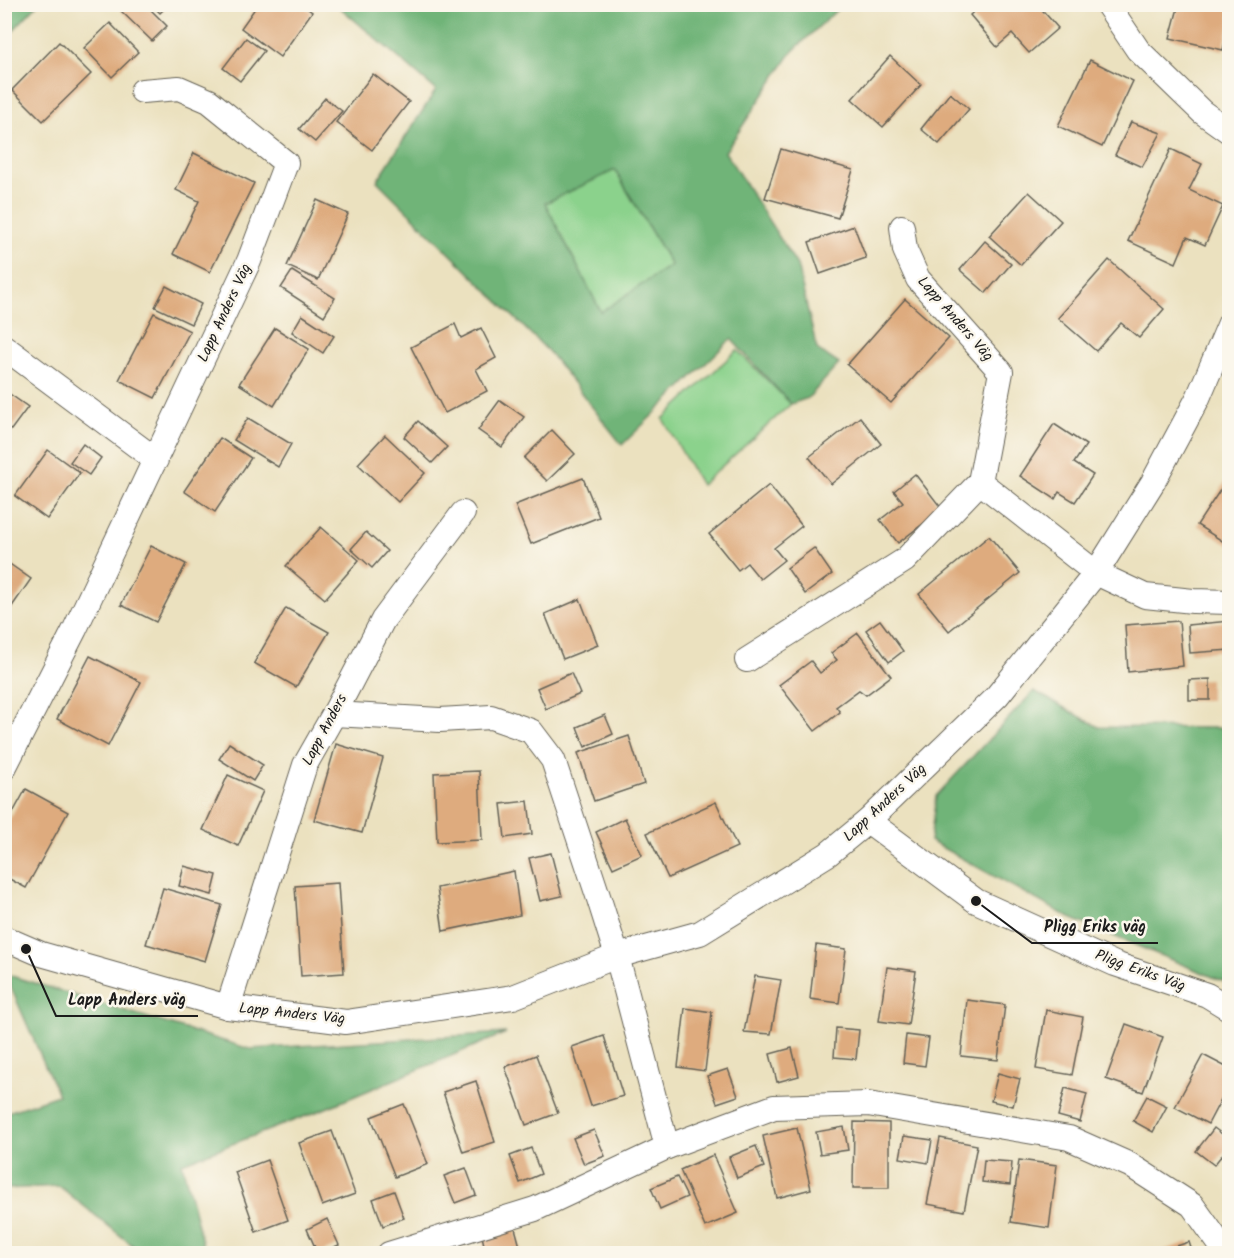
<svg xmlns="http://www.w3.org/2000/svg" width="1234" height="1258" font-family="Kalam,sans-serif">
<rect width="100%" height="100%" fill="#fbf7ec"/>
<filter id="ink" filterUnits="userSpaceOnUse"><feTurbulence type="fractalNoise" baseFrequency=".0167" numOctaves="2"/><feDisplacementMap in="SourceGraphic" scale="12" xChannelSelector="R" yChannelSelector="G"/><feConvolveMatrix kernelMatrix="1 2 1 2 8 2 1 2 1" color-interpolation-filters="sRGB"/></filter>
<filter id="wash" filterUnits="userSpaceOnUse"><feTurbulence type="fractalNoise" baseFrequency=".008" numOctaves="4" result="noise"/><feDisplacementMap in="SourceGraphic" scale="24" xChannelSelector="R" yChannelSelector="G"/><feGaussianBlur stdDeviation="1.35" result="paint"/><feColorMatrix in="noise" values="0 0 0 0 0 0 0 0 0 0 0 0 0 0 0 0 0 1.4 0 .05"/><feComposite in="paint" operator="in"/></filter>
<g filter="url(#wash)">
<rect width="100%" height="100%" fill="#ebe1bf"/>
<!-- green -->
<g fill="#8bd28c" stroke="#547754" stroke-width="1.5">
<polygon points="615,170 671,265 601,312 545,203"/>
<polygon points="737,350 791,404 701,485 663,419"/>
</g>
<!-- forest -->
<g fill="#70b478" stroke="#46684a" stroke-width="1.5" fill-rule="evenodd">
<polygon points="5,4 37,5 5,39 4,5"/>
<path d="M337,5H842L792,52L725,152L797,265L817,349L839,364L808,398L791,404L731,339L622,445L549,352L377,181L436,90ZM615,170L671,265L601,312L545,203Z"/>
<polygon points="1034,691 1099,727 1229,728 1230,976 1225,982 1070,918 930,841 936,796"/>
<polygon points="5,974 250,1049 506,1033 319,1111 182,1163 205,1253 142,1253 59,1186 5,1189 5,1113 58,1095"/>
</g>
<g id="blocks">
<!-- building -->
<g fill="#deab7e">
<polygon points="127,4 145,4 167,26 152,41 121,11"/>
<polygon points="151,4 169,4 160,13"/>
<polygon points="258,4 301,4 312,12 280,57 241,28"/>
<polygon points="982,4 1037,4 1058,28 1029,53 1012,34 997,47 970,15"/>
<polygon points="1179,4 1230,4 1230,23 1223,50 1170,38"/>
<polygon points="110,23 138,52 112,77 84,48"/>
<polygon points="246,38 264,51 240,81 223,68"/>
<polygon points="59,42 91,74 43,121 12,90"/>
<polygon points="890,56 921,85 883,127 852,99"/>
<polygon points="1090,60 1133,81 1102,147 1058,126"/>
<polygon points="373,74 409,102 372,150 336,122"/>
<polygon points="950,93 969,109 939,144 921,129"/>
<polygon points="325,98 342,111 315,142 299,129"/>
<polygon points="1131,122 1161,133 1142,167 1115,155"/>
<polygon points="781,149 853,170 838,218 765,198"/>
<polygon points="1171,149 1202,164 1189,190 1223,206 1205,245 1187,237 1176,263 1128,241"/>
<polygon points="194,153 254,183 210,272 173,254 199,201 176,190"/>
<polygon points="1029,192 1061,221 1021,265 989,236"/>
<polygon points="317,200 348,214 318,280 287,266"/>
<polygon points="854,226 866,258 820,274 809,242"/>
<polygon points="985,241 1011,264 986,293 960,270"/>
<polygon points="1109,260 1164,309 1139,338 1121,323 1096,351 1058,318"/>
<polygon points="292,271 335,298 324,316 281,288"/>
<polygon points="166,286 201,304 191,324 155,307"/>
<polygon points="905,299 949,338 891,403 847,365"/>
<polygon points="154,313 190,331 155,398 119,380"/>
<polygon points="302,315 334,336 323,353 292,332"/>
<polygon points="455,324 461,338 481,328 496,358 476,369 487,391 445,413 411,347"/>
<polygon points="275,328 309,349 274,406 239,384"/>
<polygon points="4,390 28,407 11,430 4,425"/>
<polygon points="500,400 524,417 502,447 478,430"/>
<polygon points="860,417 881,444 831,484 809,457"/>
<polygon points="248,418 291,444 278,467 234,440"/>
<polygon points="418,421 447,447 432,463 404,437"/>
<polygon points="1054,424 1086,445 1074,463 1093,475 1075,502 1059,492 1055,499 1020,476"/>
<polygon points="552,430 575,454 547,481 524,458"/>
<polygon points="385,435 425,473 398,502 358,464"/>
<polygon points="220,438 251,458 215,512 184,491"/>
<polygon points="83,444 101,458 89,475 70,462"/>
<polygon points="48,450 80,473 47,519 15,496"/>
<polygon points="915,474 942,509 898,543 880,520 903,502 894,491"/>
<polygon points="1230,475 1230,546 1197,525"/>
<polygon points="583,478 599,517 531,544 515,505"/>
<polygon points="769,485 802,526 774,548 784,560 760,579 747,563 738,570 709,534"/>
<polygon points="321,527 359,560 325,599 286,566"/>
<polygon points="366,532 387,551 372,568 351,549"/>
<polygon points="989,536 1020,573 949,631 919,594"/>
<polygon points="151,546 186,564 156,622 121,605"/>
<polygon points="814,548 832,574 805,594 787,568"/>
<polygon points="4,560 31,579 4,618"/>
<polygon points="580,599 598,645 563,659 545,614"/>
<polygon points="286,608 329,632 296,687 254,663"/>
<polygon points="880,620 903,651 889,662 866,630"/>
<polygon points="1179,621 1183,666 1128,672 1125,625"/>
<polygon points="1230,621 1230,650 1190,653 1188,625"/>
<polygon points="858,633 891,676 866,695 859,690 836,707 840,712 815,731 779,685 811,661 820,673 837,660 831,653"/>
<polygon points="90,656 141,682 108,746 57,719"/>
<polygon points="571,673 580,694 546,709 537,688"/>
<polygon points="1210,679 1210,700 1189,700 1189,680"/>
<polygon points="605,715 613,734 585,747 577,727"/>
<polygon points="629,736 644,784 594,801 578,753"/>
<polygon points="229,743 263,765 253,781 219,759"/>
<polygon points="336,744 383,758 362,833 314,820"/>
<polygon points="479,771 482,840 437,842 434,773"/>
<polygon points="228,775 263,791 238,846 203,830"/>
<polygon points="26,789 68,812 26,888 4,876 4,829"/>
<polygon points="528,801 532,834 505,838 501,804"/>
<polygon points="716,802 737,847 668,878 647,833"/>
<polygon points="625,818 642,855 613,868 596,832"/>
<polygon points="551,853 562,896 540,901 529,858"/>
<polygon points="184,866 217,875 212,895 179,886"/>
<polygon points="514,871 520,915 443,931 437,888"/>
<polygon points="338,883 344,973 301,976 295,886"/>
<polygon points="163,888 222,905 205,961 146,944"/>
<polygon points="816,945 846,949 839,1003 810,999"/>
<polygon points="887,967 916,971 908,1025 879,1021"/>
<polygon points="755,976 781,980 771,1034 744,1032"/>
<polygon points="967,1000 1005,1005 998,1060 961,1056"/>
<polygon points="685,1008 712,1012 705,1071 678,1067"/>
<polygon points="1046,1010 1083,1017 1072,1075 1036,1069"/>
<polygon points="1126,1024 1163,1037 1143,1092 1106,1079"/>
<polygon points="836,1028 859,1030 856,1059 834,1057"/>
<polygon points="906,1035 929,1038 925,1066 903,1063"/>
<polygon points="604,1036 623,1096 591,1106 572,1047"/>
<polygon points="792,1048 799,1076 777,1082 770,1054"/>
<polygon points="536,1055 558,1113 526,1125 505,1067"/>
<polygon points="1203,1055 1230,1069 1230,1082 1208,1124 1175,1107"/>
<polygon points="728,1069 738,1096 717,1103 707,1076"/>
<polygon points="998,1073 1020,1079 1013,1106 991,1101"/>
<polygon points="476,1081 495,1142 463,1152 443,1092"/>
<polygon points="1065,1088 1087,1094 1080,1122 1058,1116"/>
<polygon points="1147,1096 1167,1106 1153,1132 1133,1121"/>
<polygon points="404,1104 428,1164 395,1177 371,1117"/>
<polygon points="854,1122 889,1123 889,1188 853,1188"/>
<polygon points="844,1127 848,1150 820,1154 816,1132"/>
<polygon points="797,1128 811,1189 777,1198 763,1136"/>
<polygon points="1214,1128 1230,1140 1230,1145 1214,1165 1196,1151"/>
<polygon points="594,1130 605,1156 584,1164 573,1138"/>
<polygon points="332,1131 355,1194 322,1206 299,1143"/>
<polygon points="904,1136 932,1140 928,1163 900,1158"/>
<polygon points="940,1138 977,1145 964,1211 927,1204"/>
<polygon points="756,1146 764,1167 737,1178 729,1157"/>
<polygon points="531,1148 541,1174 520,1183 510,1156"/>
<polygon points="713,1155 738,1213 705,1227 680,1170"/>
<polygon points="267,1160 288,1220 256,1232 235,1172"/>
<polygon points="984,1160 1012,1162 1010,1185 982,1182"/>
<polygon points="1019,1160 1057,1165 1049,1228 1011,1222"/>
<polygon points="466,1168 476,1195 455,1203 444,1176"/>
<polygon points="677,1177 687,1197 660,1209 651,1188"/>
<polygon points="394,1191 404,1218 383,1226 373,1199"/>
<polygon points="327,1219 339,1245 318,1254 307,1229"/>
<polygon points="515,1228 522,1254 486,1254 482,1236"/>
<polygon points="1189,1242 1193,1254 1155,1254 1155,1253"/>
</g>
</g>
</g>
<g filter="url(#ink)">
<use href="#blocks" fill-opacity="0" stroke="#646155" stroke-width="1.5"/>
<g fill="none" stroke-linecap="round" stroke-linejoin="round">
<!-- street casing -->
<g stroke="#646155" stroke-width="26">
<g id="street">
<polyline points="1107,4 1138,50 1202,112 1230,132"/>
<polyline points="902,227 905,250 918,279 1001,372 980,482 1096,573 1145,596 1193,601 1230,602"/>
<polyline points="4,347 156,460"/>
<polyline points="747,660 905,560 980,482"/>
<polyline points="334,714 440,720 491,717 531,731 553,760 599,899 617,956 667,1147 774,1107 868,1104 1069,1138 1130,1165 1192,1205 1227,1254"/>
<polyline points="4,768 75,629 249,261 286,163 209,101 179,88 142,91"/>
<polyline points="868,821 976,901 1115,964 1207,995 1230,1009"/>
<polyline points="4,938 41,954 228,1007 346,1022 513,997 617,956 700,933 828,854 868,821 997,696 1096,573 1153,482 1198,398 1230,323"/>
<polyline points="228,1007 305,765 334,714 383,620 463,513"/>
<polyline points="389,1254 535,1209 667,1147"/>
</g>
</g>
<!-- street -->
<use href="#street" stroke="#fff" stroke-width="24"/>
</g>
</g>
<g text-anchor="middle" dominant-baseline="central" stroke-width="5" stroke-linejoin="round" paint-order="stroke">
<!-- street labels -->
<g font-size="15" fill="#1c1c1c" stroke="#fbf7ec">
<text transform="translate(225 313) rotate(-65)">Lapp Anders Väg</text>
<text transform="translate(955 319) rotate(49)">Lapp Anders Väg</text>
<text transform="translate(325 730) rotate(-62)">Lapp Anders</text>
<text transform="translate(885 803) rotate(-43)">Lapp Anders Väg</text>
<text transform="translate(1140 971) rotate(20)">Pligg Eriks Väg</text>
<text transform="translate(292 1014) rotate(6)">Lapp Anders Väg</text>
</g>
</g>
<!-- callouts -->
<path fill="none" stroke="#1c1c1c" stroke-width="2" d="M976 901L1032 943H1158M26 949L56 1016H198"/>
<g fill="#1c1c1c" stroke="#fbf7ec" stroke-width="2">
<circle cx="976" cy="901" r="6"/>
<circle cx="26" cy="949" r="6"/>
</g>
<g font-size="16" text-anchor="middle" font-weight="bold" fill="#1c1c1c" stroke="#fbf7ec" stroke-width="5" stroke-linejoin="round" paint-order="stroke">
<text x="1095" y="932">Pligg Eriks väg</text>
<text x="127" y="1005">Lapp Anders väg</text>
</g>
<!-- margin -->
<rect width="1234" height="1258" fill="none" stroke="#fbf7ec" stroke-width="24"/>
</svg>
